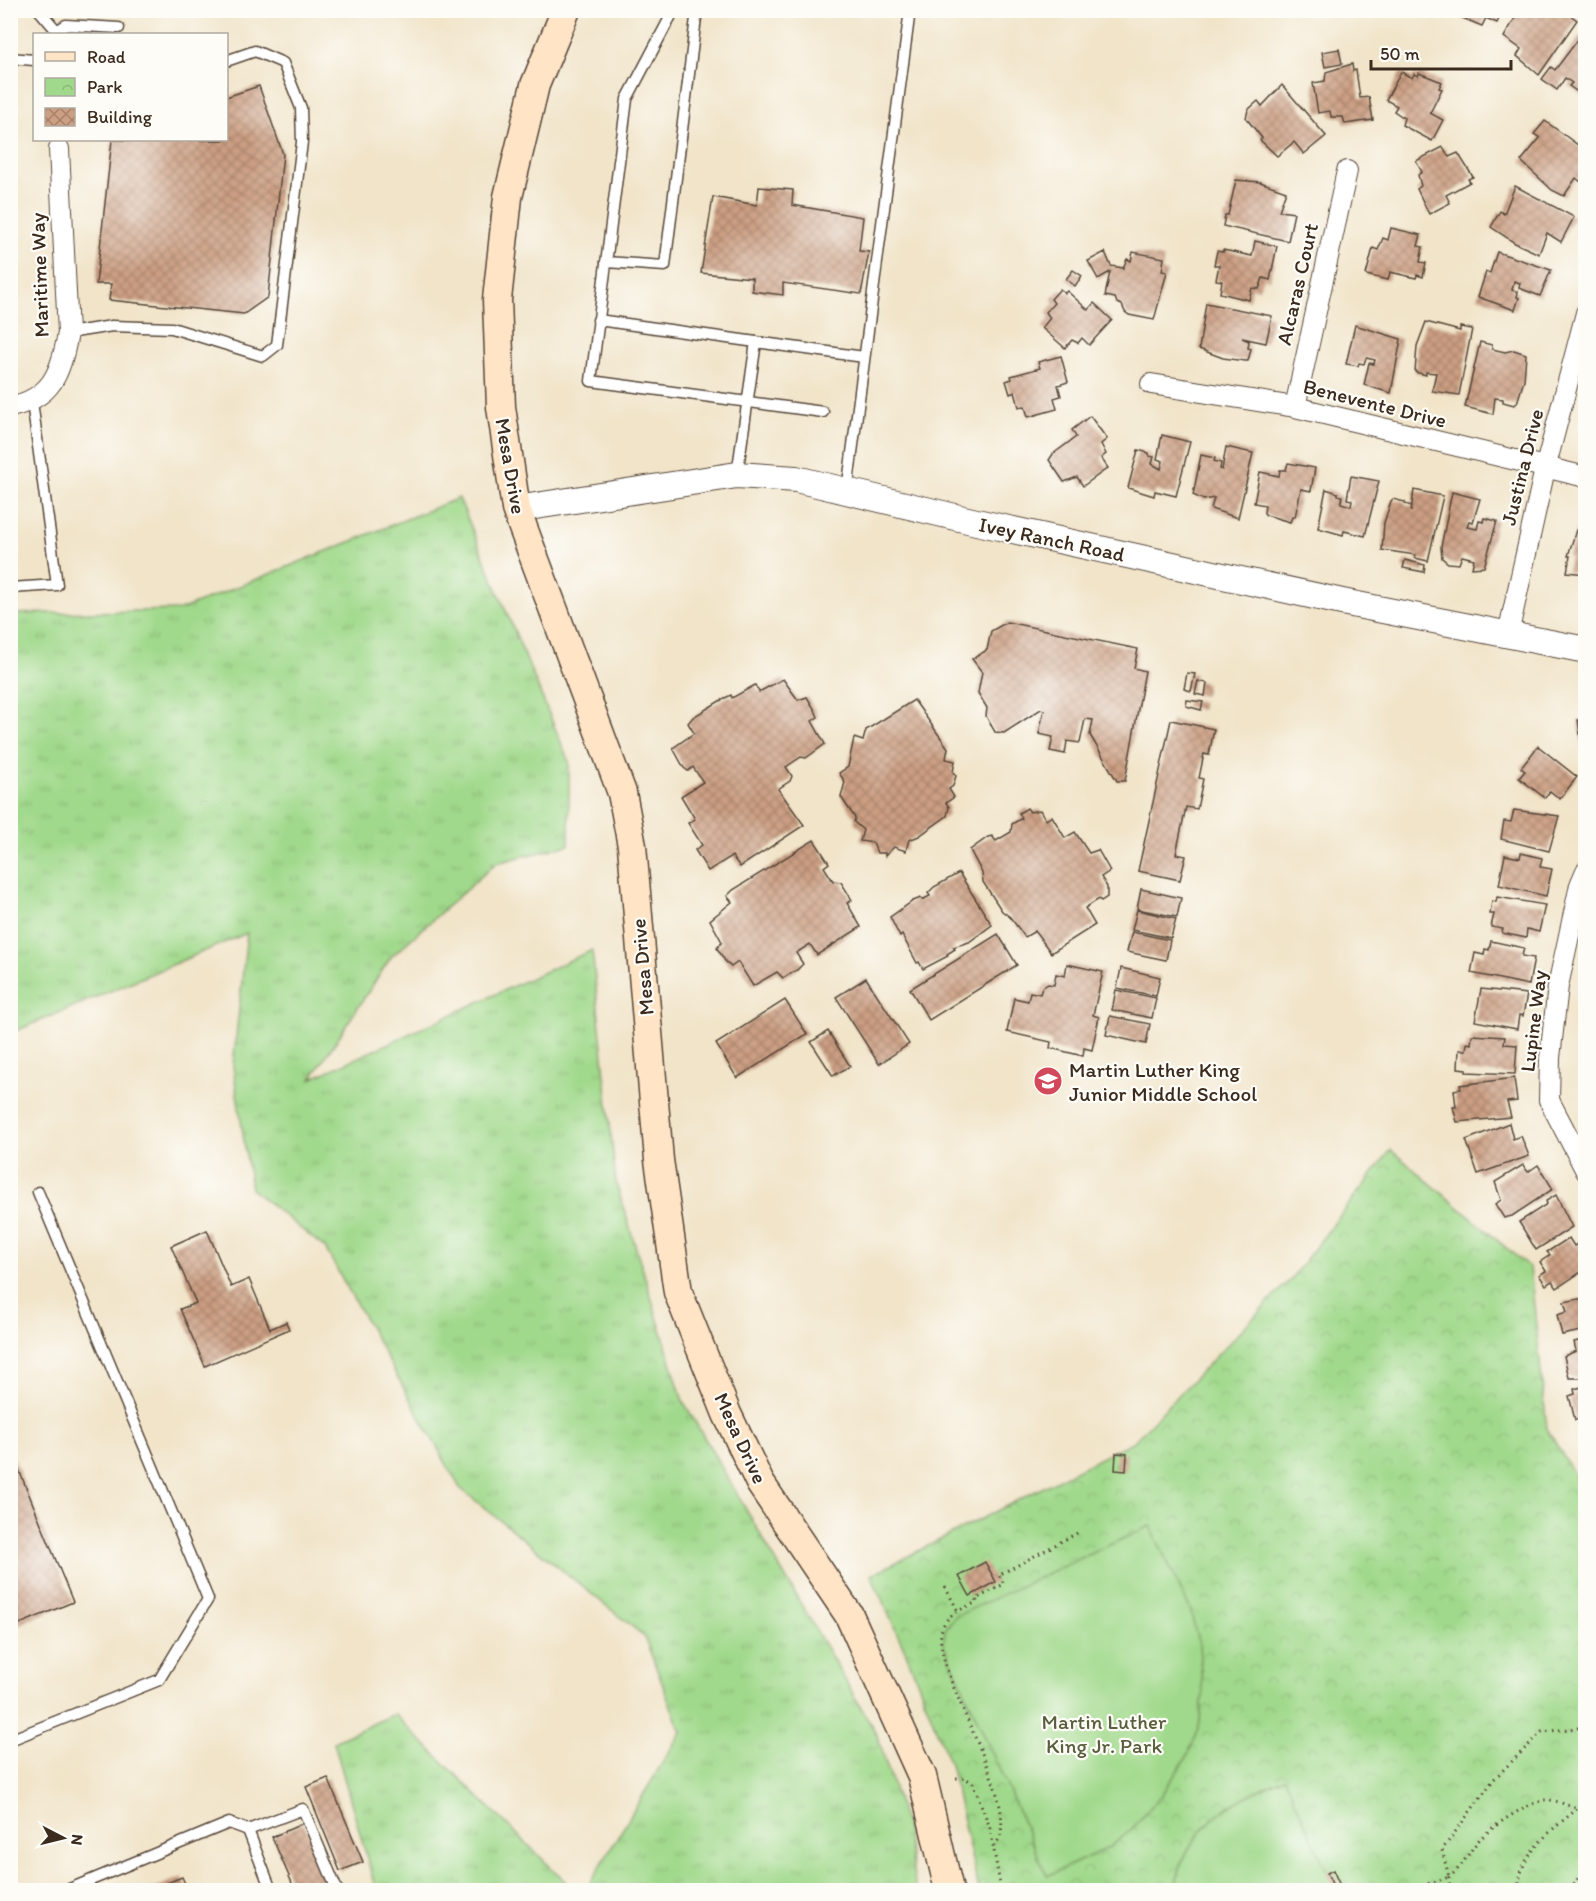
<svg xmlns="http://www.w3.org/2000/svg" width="1596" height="1901" font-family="Itim,sans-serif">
<defs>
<pattern id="grass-tufts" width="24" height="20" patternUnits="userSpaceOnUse" patternTransform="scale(1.5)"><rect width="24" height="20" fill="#a0d98b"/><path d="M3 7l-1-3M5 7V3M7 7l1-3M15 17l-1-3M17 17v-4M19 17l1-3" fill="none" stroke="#8bba78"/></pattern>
<pattern id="park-crowns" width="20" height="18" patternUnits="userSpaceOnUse" patternTransform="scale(1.5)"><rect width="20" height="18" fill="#a0d98b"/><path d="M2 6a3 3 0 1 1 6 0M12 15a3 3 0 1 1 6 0" fill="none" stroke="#8bba78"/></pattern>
<pattern id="building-cross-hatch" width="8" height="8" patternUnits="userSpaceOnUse" patternTransform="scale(1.5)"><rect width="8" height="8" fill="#cc9f83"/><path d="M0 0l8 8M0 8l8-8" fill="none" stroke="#a7826b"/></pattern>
</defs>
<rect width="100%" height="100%" fill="#fdfcf7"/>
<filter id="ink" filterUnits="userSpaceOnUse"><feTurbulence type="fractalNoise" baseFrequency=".0167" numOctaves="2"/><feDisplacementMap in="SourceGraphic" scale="12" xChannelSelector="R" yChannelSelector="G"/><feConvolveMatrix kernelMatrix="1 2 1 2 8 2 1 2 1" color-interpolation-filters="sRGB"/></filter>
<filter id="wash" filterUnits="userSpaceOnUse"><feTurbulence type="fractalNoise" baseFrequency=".008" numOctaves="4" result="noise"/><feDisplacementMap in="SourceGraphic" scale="24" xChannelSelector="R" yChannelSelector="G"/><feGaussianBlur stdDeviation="1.35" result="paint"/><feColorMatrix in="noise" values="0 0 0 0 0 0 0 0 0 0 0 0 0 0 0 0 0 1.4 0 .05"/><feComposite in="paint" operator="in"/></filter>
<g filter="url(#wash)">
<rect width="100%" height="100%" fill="#f1e4c9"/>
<!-- grass -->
<g fill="url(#grass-tufts)" stroke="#6e8254" stroke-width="1.5">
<polygon points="459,498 569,762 569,845 496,863 391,957 311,1079 592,950 616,1183 683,1401 877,1735 905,1823 916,1890 586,1890 681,1732 644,1636 460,1488 325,1248 251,1189 233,1066 247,933 11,1033 11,614 180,610"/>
<polygon points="394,1714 574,1890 376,1890 334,1742"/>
</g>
<!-- park -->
<polygon fill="url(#park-crowns)" stroke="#6e8254" stroke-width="1.5" points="1391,1150 1530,1268 1547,1429 1585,1493 1585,1890 979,1890 950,1764 907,1655 871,1575 1134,1441 1290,1280"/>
<!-- pitch -->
<g fill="#a0d98b" stroke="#6e8254" stroke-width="1.5">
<polygon points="1150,1526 1190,1609 1199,1645 1203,1695 1199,1728 1187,1757 1161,1795 1131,1830 1110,1847 1047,1876 944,1645 945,1630 954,1617"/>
<path d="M1285,1778L1335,1890H1175C1184,1827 1232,1800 1285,1778Z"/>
</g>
<g id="blocks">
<!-- building -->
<g fill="url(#building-cross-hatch)">
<polygon points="1457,10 1503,10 1497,23 1486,18 1482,26 1455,15"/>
<polygon points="1523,10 1538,10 1546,16 1549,10 1563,10 1577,20 1539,75 1517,56 1521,49 1504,37 1518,13"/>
<polygon points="1586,29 1586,98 1569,86 1572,83 1565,78 1557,90 1542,79 1551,67 1555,70"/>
<polygon points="1339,49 1342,64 1325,67 1322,52"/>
<polygon points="1352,64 1353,71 1356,70 1360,98 1369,97 1373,120 1345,124 1343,117 1331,117 1330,111 1318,113 1313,83 1325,81 1326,72"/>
<polygon points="1401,72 1412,78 1414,74 1418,76 1419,73 1442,82 1439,88 1442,89 1430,113 1443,120 1432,141 1402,125 1404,118 1394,111 1397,106 1386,100"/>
<polygon points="1282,85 1326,136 1304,154 1294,142 1277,156 1260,140 1262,138 1246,118 1248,110 1258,101 1262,106"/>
<polygon points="259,86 283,154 268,297 244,314 109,300 111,284 96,284 112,140 226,140 226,97"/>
<polygon points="1545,121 1586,151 1586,186 1576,178 1564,196 1552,190 1521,161 1540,138 1534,134"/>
<polygon points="1443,147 1449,157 1458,153 1473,177 1468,179 1470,182 1446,195 1450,203 1429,214 1417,189 1421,186 1418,175 1422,172 1416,161"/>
<polygon points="1236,180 1260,182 1286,191 1279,211 1294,213 1288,241 1223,226 1225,215 1228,215"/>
<polygon points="1515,186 1574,217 1561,242 1547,233 1539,254 1515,243 1491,227 1500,211 1504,214"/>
<polygon points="759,187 793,190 792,205 863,217 859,251 869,252 861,294 783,283 783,295 752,291 752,278 701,273 713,197 757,205"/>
<polygon points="1391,228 1421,235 1418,246 1423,247 1420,262 1426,263 1423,277 1417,275 1416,278 1390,272 1388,280 1366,275 1373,248 1378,250 1383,238 1388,240"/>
<polygon points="1255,241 1277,246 1270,280 1263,278 1259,289 1252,288 1249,300 1220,293 1222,281 1216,280 1219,265 1214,265 1217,251 1223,252 1223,250 1252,256"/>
<polygon points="1105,252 1111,266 1123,268 1127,259 1131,261 1133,252 1164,258 1162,271 1167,272 1154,320 1129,315 1125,312 1122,305 1117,303 1115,298 1105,296 1110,272 1098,279 1088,261"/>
<polygon points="1497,252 1551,270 1540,296 1519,288 1520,283 1514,281 1512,290 1518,292 1517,297 1519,298 1515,310 1478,297 1486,272 1490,273"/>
<polygon points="1073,270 1082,276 1075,286 1066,279"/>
<polygon points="1060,289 1065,293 1067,291 1088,310 1094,303 1112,320 1089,345 1082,338 1078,343 1072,340 1065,348 1042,328 1050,318 1046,312 1054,303 1051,299"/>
<polygon points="1206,303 1272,316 1266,343 1242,338 1249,341 1248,348 1251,349 1248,361 1245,361 1223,358 1199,349"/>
<polygon points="1426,322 1460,331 1460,327 1472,329 1459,395 1432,391 1436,373 1426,372 1426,375 1415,372 1417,346"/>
<polygon points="1355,325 1401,339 1391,393 1364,385 1369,363 1374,364 1375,360 1366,358 1364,364 1359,363 1358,366 1346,364"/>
<polygon points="1480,342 1492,345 1492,349 1505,352 1514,350 1526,354 1524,380 1517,403 1514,405 1503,402 1503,399 1495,398 1493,414 1465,407"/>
<polygon points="1061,356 1068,382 1058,385 1061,396 1054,398 1057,409 1028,417 1025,406 1019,407 1015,392 1010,394 1006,381 1012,379 1011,376 1040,368 1038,362"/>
<polygon points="1090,416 1107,439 1101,444 1106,454 1101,458 1108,468 1083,486 1077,477 1064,482 1049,460 1053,454 1076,437 1072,430"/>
<polygon points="1162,435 1190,442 1176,496 1155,491 1154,496 1128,488 1138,450 1149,453 1149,456 1154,457 1152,464 1161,469 1163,461 1157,459"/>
<polygon points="1226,447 1253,453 1238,518 1211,509 1214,498 1204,500 1193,495 1201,455 1215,458 1214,461 1221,463 1220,469 1222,470"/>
<polygon points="1288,463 1315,468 1311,491 1301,489 1295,517 1292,517 1290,522 1266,515 1264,513 1265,505 1254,503 1260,472 1279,476 1280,470 1286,470"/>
<polygon points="1351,476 1379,481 1365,536 1344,531 1343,535 1318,528 1326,489 1338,493 1338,495 1342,496 1341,503 1351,506 1352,500 1347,499"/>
<polygon points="1414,490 1443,496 1428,561 1415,558 1416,555 1382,550 1384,523 1391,501 1393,499 1405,502 1405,504 1412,506 1411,512"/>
<polygon points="1452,492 1480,499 1473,522 1469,521 1467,527 1477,529 1479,521 1483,522 1484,518 1497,521 1484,567 1472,568 1474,559 1462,556 1459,564 1448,563 1442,558 1441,547"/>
<polygon points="1576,530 1586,532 1586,574 1567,572 1570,556 1568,556"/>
<polygon points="1405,560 1425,565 1424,572 1403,568"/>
<polygon points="1007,622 1138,649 1134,668 1145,671 1125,781 1117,781 1090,735 1093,720 1085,719 1080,743 1067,741 1065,754 1050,751 1053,737 1039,734 1044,710 1041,709 1004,733 995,732 986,716 987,708 978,693 982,672 972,659 987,650 991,631"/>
<polygon points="1187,673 1195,674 1191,691 1184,689"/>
<polygon points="783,679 798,700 807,697 815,710 818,717 812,721 825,744 806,758 801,757 786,767 792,776 790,781 778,789 804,825 740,867 732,856 708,871 695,850 702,845 688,823 695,819 681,796 703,782 693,767 688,771 684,768 673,748 694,733 688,723 693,717 723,699 731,695 732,698 755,685 759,692"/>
<polygon points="1198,681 1207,683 1205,696 1195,694"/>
<polygon points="914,700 948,748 946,759 955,761 953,772 956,776 953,786 949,789 954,797 946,803 949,807 947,816 919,836 909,840 906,851 894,847 885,856 885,853 877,853 873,843 860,841 863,830 854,822 855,818 841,797 845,782 839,773 848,767 854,738 863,741 866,730"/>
<polygon points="1187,700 1203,702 1201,710 1186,706"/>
<polygon points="1586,719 1586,761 1584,761 1578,720"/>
<polygon points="1171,720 1214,729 1209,755 1204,754 1199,778 1203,779 1197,809 1186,807 1176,854 1186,856 1180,880 1138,871"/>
<polygon points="1538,746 1577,777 1560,799 1550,791 1545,798 1519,778 1525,771 1521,768"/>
<polygon points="1027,808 1030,812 1040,810 1046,820 1052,816 1065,838 1075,832 1089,853 1098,850 1110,871 1101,877 1107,887 1107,897 1101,901 1099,899 1085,908 1095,925 1051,953 1035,931 1025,937 1010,917 1002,911 983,882 982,873 970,850 988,837 992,836 996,841 1011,832 1012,824 1022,818 1019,813"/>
<polygon points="1514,810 1559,816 1549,851 1501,839 1504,821 1511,822"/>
<polygon points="814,840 829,863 824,867 833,881 841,882 852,900 847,903 861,927 817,955 810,944 796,953 803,964 797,970 783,978 777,972 753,986 738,962 731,967 725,961 717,948 722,942 710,920 732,902 727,896 733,890"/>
<polygon points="1521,853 1542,858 1540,867 1552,869 1546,896 1499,885 1505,855 1520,858"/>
<polygon points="959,873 992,925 969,942 953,947 955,949 947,954 948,956 923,969 919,962 917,963 902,935 900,937 890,917 913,901 921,898 922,900 930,896 928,893 934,887"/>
<polygon points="1141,889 1181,898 1177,917 1137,909"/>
<polygon points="1497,897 1545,905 1539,932 1527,929 1526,938 1502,933 1503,929 1491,927 1494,914 1490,914 1492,901 1496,902"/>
<polygon points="1137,910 1176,919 1171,938 1132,930"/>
<polygon points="1132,932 1170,940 1166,960 1127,952"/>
<polygon points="998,934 1017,965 929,1020 910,989"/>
<polygon points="1491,941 1524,948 1522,956 1534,958 1529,985 1471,973 1475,953 1484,955 1485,949 1489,950"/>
<polygon points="1067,964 1103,972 1093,1015 1099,1017 1092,1050 1084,1048 1083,1056 1050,1048 1051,1042 1007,1032 1014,998 1028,1001 1030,992 1040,994 1042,988 1048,984 1054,985 1056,974 1065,976"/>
<polygon points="1121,968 1160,977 1156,996 1117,988"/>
<polygon points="866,978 909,1044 879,1064 836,997"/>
<polygon points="1481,989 1527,994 1523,1016 1519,1015 1517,1029 1475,1021"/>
<polygon points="1116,990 1156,998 1152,1018 1112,1010"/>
<polygon points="785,1000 807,1034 737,1078 716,1044"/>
<polygon points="1110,1016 1150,1024 1146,1044 1106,1035"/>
<polygon points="828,1031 850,1066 833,1076 811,1042"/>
<polygon points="1472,1035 1505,1037 1504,1044 1517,1045 1515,1074 1466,1072 1466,1069 1458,1068 1459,1050 1466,1050 1467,1043 1471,1044"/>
<polygon points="1514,1078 1517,1101 1507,1102 1511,1117 1457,1122 1453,1107 1456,1107 1454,1090 1461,1089 1460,1085"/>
<polygon points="1509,1123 1513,1139 1521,1136 1529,1156 1478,1174 1466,1140"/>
<polygon points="1523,1165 1528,1172 1538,1165 1553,1189 1512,1216 1504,1218 1495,1204 1501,1200 1495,1182"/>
<polygon points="1556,1195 1572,1227 1536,1250 1519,1222 1547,1204 1546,1201"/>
<polygon points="207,1230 231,1287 249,1279 270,1329 286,1322 289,1329 205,1366 180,1309 196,1303 171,1246"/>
<polygon points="1569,1238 1574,1246 1584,1240 1586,1243 1586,1273 1584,1270 1557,1288 1552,1281 1546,1285 1539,1275 1546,1271 1540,1262 1550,1255 1547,1252"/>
<polygon points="1586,1293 1586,1330 1562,1335 1557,1315 1567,1312 1564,1302 1584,1298 1583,1294"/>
<polygon points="1586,1339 1586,1378 1569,1378 1564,1356 1576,1351 1574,1342"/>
<polygon points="1586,1386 1586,1422 1582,1423 1581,1419 1575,1420 1569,1396 1575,1394 1574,1389"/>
<polygon points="10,1448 73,1602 10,1628"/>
<polygon points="1116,1453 1127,1454 1126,1471 1115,1470"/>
<polygon points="985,1562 996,1582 970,1596 959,1576"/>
<polygon points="328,1778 363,1862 340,1871 306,1787"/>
<polygon points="304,1823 333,1890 295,1890 272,1837"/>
<polygon points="1333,1870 1342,1890 1335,1890 1327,1873"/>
<polygon points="182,1877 188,1890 149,1890"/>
</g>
</g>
</g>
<g filter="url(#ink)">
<use href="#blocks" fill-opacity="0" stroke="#564638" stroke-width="1.5"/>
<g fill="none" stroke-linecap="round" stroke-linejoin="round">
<!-- service casing -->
<g stroke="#564638" stroke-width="13">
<g id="service">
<polyline points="39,10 57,31"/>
<polyline points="674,10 627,99 591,381 823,412"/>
<polyline points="56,34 57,31 66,25 119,28"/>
<polyline points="10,58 34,60"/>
<polyline points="606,262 665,266 697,10"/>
<polyline points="598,320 756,342"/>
<polyline points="68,333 112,326 172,328 263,356 277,345 302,142 301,108 283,63 255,51 226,61"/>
<polyline points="737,475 756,342 864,357"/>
<polyline points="847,491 910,10"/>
<polyline points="10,588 57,585 32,402"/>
<polyline points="10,1740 159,1680 208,1599 38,1192"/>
<polyline points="248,1830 271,1890"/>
<polyline points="67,1890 229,1823 248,1830 303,1809 337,1890"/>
</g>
</g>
<!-- minor casing -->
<g stroke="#564638" stroke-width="22">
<g id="minor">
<polyline points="1151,384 1295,407 1586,477"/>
<path d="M10,407C52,398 61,373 68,333L59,149"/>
<polyline points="1295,407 1347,171"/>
<polyline points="1508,634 1545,469 1586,313"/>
<polyline points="1586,871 1580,885 1558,986 1550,1058 1549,1100 1586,1171"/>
</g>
</g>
<!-- tertiary casing -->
<g stroke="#564638" stroke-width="28">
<polyline id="tertiary" points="516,509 737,475 796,479 972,521 1342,602 1586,650"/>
</g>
<!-- secondary casing -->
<g stroke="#564638" stroke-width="31">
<polyline id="secondary" points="566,10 535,85 508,197 497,300 501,407 516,509 622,793 632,846 659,1160 678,1292 727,1414 760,1483 849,1615 922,1776 949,1890"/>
</g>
<!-- path -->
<g stroke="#564638" stroke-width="3" stroke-dasharray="1.5 4.5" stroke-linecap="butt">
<polyline points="945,1587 958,1611"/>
<polyline points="956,1778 965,1778 973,1783 990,1828 1001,1890"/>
<path d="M994,1846C1030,1809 928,1672 942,1629C947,1613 963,1609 977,1602L976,1599L1004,1584L999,1575L1081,1531"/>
<polyline points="1411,1889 1449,1877 1442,1850 1494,1779 1542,1732 1586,1727"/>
<polyline points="1390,1890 1396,1886 1413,1890"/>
<path d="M1450,1890L1449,1877C1464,1866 1469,1850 1481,1838C1493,1826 1528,1802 1545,1800C1559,1799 1571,1810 1586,1807"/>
<path d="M1519,1890C1517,1855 1553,1829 1577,1809"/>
<polyline points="1571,1890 1580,1875 1586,1871"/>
</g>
<!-- service -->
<use href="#service" stroke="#fff" stroke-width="10"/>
<!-- minor -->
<use href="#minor" stroke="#fff" stroke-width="20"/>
<!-- tertiary -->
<use href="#tertiary" stroke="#fff" stroke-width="26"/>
<!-- secondary -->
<use href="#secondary" stroke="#ffe4c6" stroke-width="28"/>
</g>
</g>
<!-- icons -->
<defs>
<g id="school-disc" transform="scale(1.5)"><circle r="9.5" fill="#d1495b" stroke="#fdfcf7"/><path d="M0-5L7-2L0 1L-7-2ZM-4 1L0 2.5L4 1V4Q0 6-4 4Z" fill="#fff"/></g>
</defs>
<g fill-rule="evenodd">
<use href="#school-disc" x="1048" y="1081"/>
</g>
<g text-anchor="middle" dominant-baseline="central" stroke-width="4.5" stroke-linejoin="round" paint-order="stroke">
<!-- street labels -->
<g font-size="21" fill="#3b2a1e" stroke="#fdfcf7">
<text transform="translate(39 275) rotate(-92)">Maritime Way</text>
<text transform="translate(1297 284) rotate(-77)">Alcaras Court</text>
<text transform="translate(1375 403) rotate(14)">Benevente Drive</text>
<text transform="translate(511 466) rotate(80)">Mesa Drive</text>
<text transform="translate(1522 467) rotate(-76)">Justina Drive</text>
<text transform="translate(1052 539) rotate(12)">Ivey Ranch Road</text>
<text transform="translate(642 967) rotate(-95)">Mesa Drive</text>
<text transform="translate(1533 1021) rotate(-83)">Lupine Way</text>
<text transform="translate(741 1438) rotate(65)">Mesa Drive</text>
</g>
<!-- poi labels -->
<g font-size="21" fill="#3b2a1e" stroke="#fdfcf7" text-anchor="start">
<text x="1069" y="1069">Martin Luther King<tspan x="1069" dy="24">Junior Middle School</tspan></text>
</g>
<!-- park labels -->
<g font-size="21" fill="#595f3f" stroke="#fdfcf7">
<text x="1104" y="1721">Martin Luther<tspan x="1104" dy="24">King Jr. Park</tspan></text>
</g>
</g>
<!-- margin -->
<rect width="1596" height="1901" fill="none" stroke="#fdfcf7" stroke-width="36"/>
<!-- legend -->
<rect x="33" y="33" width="195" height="108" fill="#fdfcf7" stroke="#afa8a0" stroke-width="1.5"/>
<rect x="45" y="52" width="30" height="9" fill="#ffe4c6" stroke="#afa8a0" stroke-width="1.5"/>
<text x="87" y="63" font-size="18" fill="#3b2a1e">Road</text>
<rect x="45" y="78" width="30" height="18" fill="url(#park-crowns)" stroke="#afa8a0" stroke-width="1.5"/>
<text x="87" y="93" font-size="18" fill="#3b2a1e">Park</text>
<rect x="45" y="108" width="30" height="18" fill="url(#building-cross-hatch)" stroke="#afa8a0" stroke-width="1.5"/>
<text x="87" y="123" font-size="18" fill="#3b2a1e">Building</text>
<!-- north arrow -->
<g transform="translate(63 1838) rotate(97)" stroke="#fdfcf7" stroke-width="4.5" paint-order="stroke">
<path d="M0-4.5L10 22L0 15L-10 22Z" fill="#3b2a1e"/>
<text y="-9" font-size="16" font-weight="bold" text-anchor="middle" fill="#3b2a1e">N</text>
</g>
<!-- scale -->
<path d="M1371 60v9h140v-9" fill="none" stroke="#3b2a1e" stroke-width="3"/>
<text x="1380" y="60" font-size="18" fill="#3b2a1e" stroke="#fdfcf7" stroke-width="4.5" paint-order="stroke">50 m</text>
</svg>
